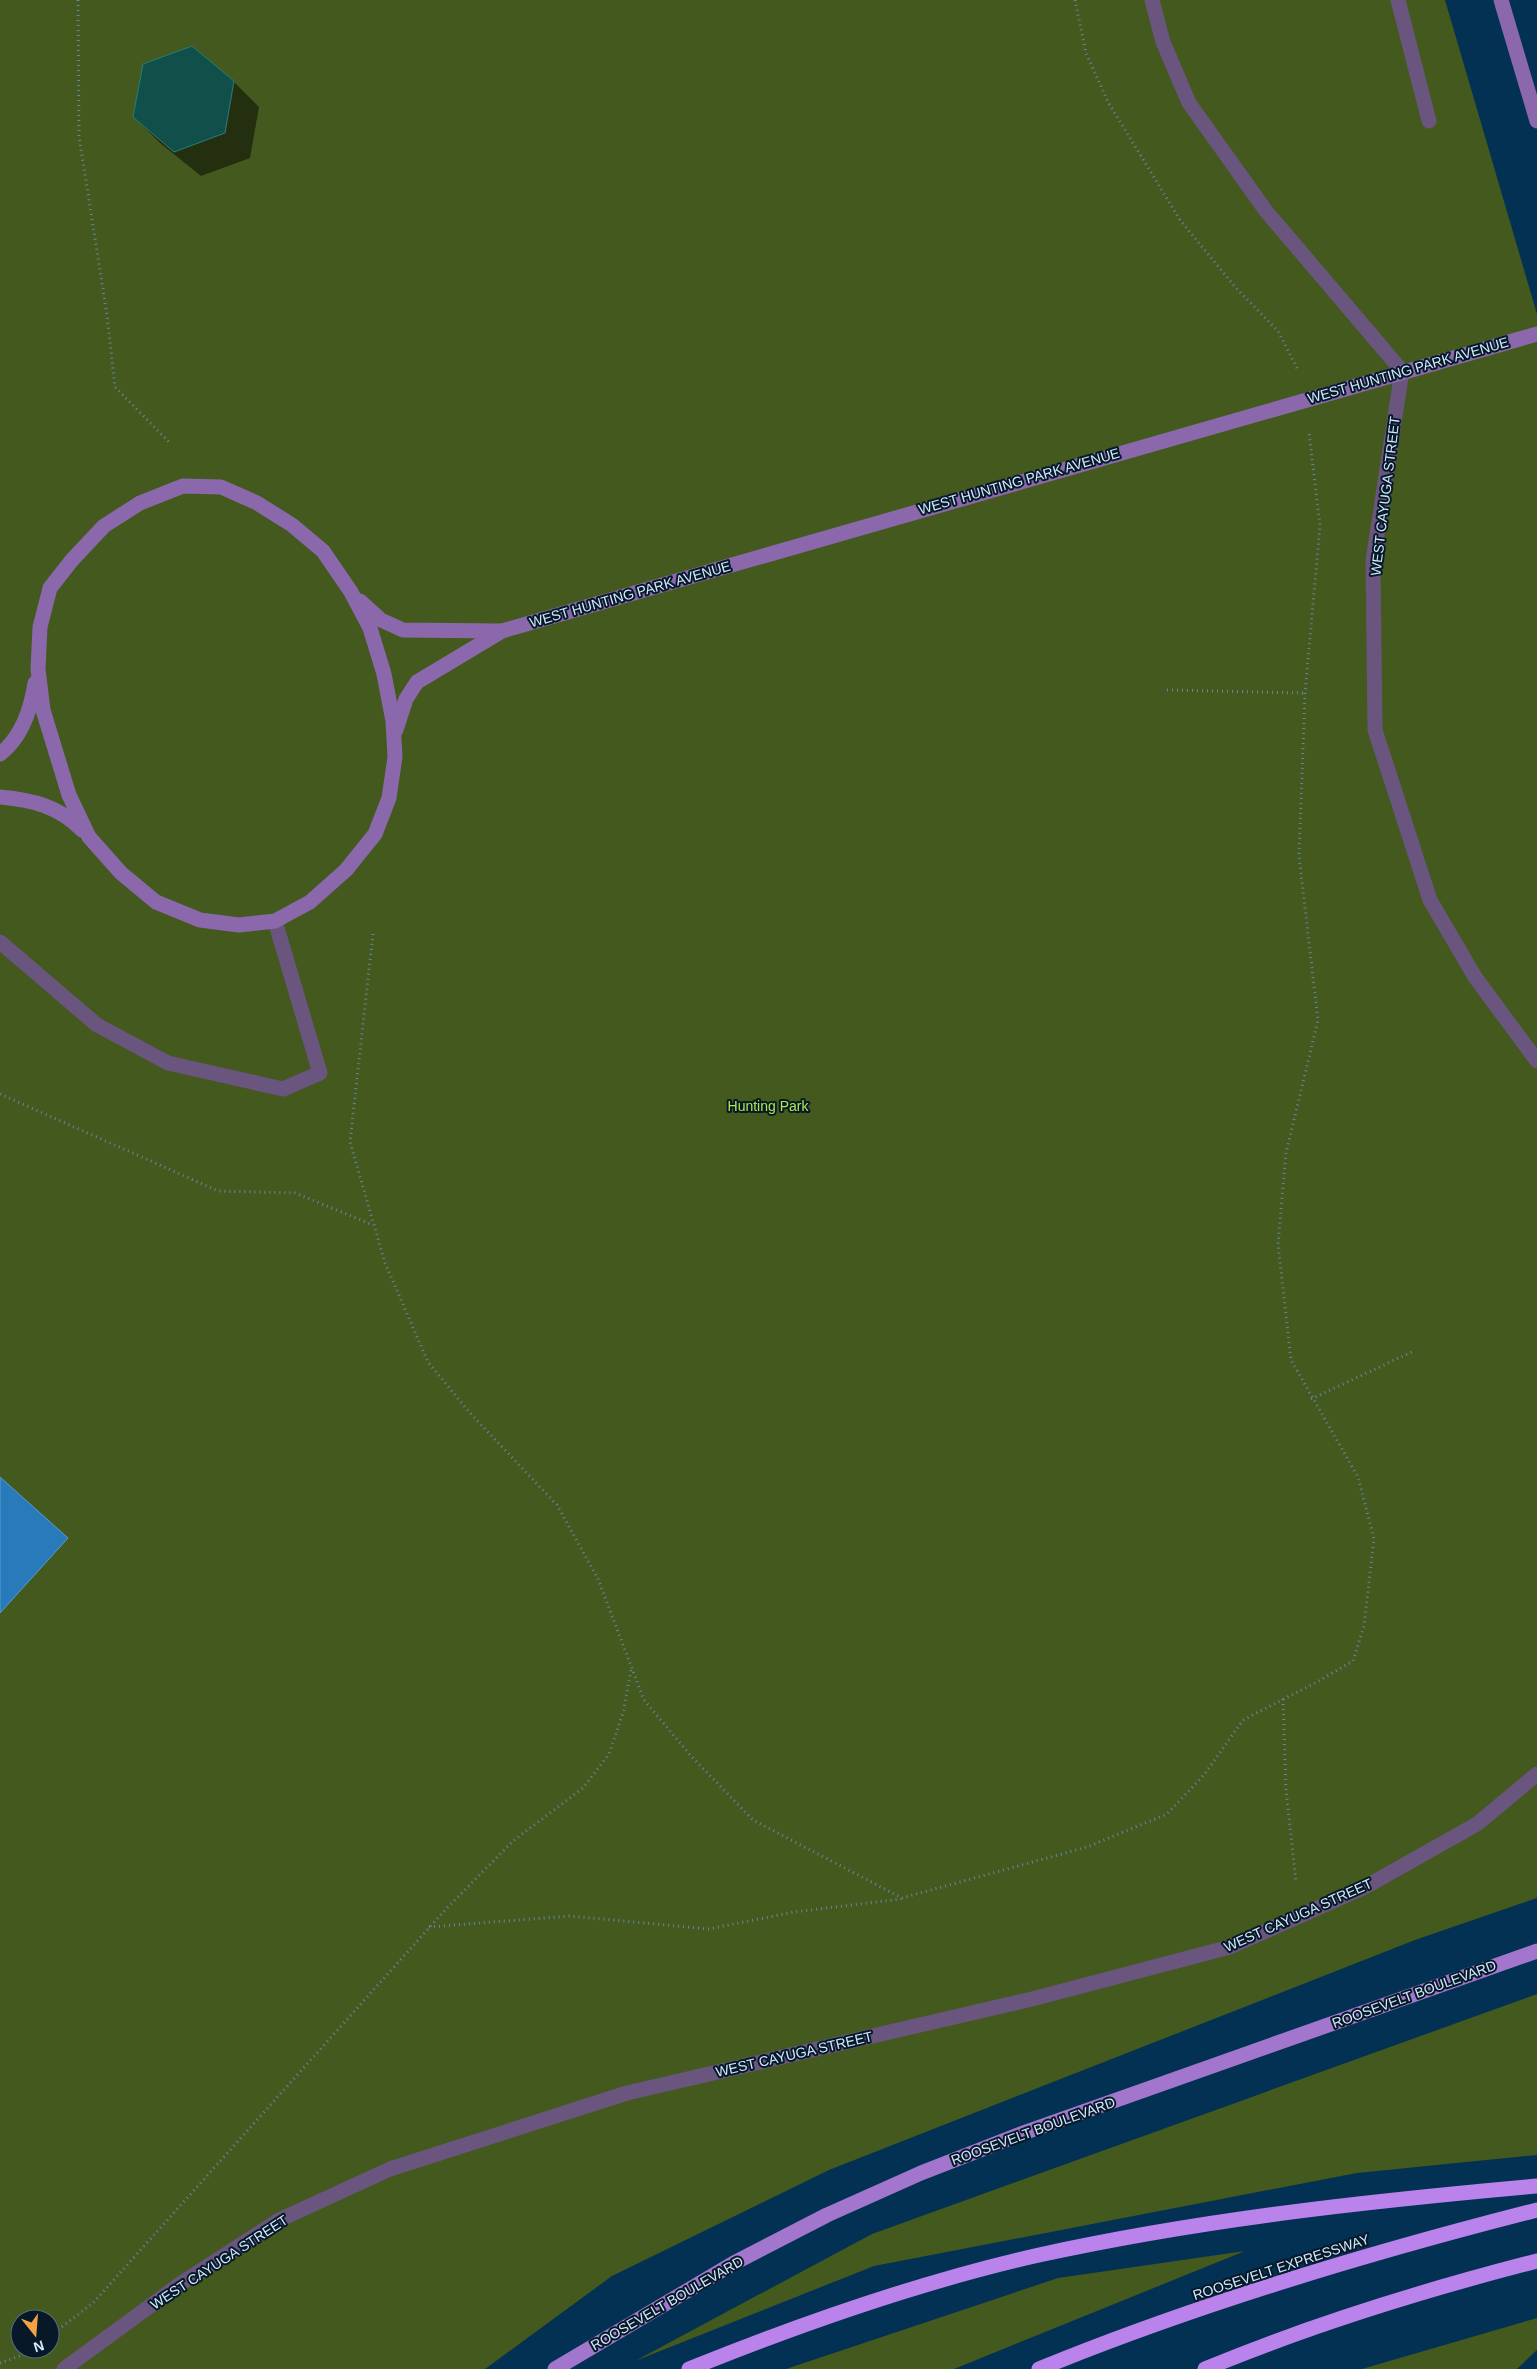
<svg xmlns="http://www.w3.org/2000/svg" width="1537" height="2369" font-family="Arial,sans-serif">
<rect width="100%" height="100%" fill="#033153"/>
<!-- green -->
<g fill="#43591d" fill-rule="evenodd">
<path d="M0,0H1445L1537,314V1898L1415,1940L829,2170L612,2276L485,2369H0ZM20,2319H50V2349H20Z"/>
<polygon points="1537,1994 1537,2155 1357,2173 874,2266 635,2361 872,2234"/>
<polygon points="1245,2251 954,2369 786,2369 1058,2278"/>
<polygon points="1537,2318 1537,2350 1517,2369 1362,2369"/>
</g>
<!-- water -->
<polygon fill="#297abb" stroke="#5b9bcf" points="0,1477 68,1538 0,1613"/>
<!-- shadow -->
<polygon fill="#0007" points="233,81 259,107 250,158 201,176 160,143 134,117"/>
<!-- building -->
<polygon fill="#11504a" stroke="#2d7c75" points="192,46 234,81 225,133 174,152 133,117 143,64"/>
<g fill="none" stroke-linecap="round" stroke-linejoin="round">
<!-- path -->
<g stroke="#6387a3" stroke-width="3" stroke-dasharray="1 4" stroke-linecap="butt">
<polyline points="78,0 79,136 107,315 115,387 169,442"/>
<polyline points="1075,0 1086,53 1108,102 1180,220 1236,288 1278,331 1298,370"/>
<polyline points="1167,690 1305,693"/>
<polyline points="373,934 350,1142 385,1263 428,1362 470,1413 557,1505 598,1579 644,1700 691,1756 753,1820 902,1898 1087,1847 1167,1814 1204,1775 1243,1720 1315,1683 1353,1661 1364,1626 1374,1539 1358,1477 1291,1360 1278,1244 1286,1153 1318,1020 1299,856 1305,693 1320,526 1309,432"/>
<polyline points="0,1094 218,1191 295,1193 373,1225"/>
<polyline points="1311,1399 1414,1351"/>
<polyline points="1283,1699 1286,1790 1296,1882"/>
<polyline points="429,1927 570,1916 709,1929 794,1912 901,1899"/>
<polyline points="50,2336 93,2303 446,1909 513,1841 583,1788 609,1754 623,1713 631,1670"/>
<polyline points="0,2363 28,2353 33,2349"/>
</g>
<!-- lane -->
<g stroke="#6a557f" stroke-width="15">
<polyline points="1398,0 1429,121"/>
<polyline points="0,942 97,1025 168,1063 283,1089 320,1073 275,921"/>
</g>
<!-- street -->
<g stroke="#6a557f" stroke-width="15">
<polyline points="1152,0 1163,42 1189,103 1266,211 1402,371 1373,561 1375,730 1430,900 1475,977 1537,1061"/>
<polyline points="64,2369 180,2284 279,2220 390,2169 627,2093 1032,1999 1230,1947 1365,1887 1477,1824 1537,1774"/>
</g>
<!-- secondary -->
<g stroke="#8a68ab" stroke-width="15">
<polyline points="1501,0 1537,121"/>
<polygon points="183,486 221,487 257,503 292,525 323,551 351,592 370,628 384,674 393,721 395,757 389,798 375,834 346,870 310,902 275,921 239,925 200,920 156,902 121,873 89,837 69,795 43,710 38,669 40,627 50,588 72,560 104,526 140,503"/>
<polyline points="360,601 381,620 403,630 500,631"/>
<polyline points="396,730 406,699 417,682 502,631 1537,334"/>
<path d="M0,754C22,737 31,709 35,683"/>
<path d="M0,797C32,800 59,806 82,830"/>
</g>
<!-- primary -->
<polyline stroke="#a376cd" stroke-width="15" points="555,2369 734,2263 827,2215 921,2173 1026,2132 1537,1951"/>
<!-- highway -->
<g stroke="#ba83ec" stroke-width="15">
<path d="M689,2369C803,2323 919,2282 1039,2255C1203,2219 1370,2201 1537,2186"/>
<path d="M1039,2369C1200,2303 1368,2253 1537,2210"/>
<path d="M1205,2369C1313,2324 1424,2290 1537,2261"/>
</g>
</g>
<g text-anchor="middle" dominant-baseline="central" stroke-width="4" stroke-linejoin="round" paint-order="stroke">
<!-- street labels -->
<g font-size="14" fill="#d1e8fd" stroke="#071928">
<text transform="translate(1408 370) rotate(-16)">WEST HUNTING PARK AVENUE</text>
<text transform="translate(1019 481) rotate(-16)">WEST HUNTING PARK AVENUE</text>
<text transform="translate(1385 496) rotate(-83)">WEST CAYUGA STREET</text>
<text transform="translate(630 594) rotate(-16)">WEST HUNTING PARK AVENUE</text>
<text transform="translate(1298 1915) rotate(-24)">WEST CAYUGA STREET</text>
<text transform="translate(1414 1994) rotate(-20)">ROOSEVELT BOULEVARD</text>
<text transform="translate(794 2054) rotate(-13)">WEST CAYUGA STREET</text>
<text transform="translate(1033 2131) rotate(-20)">ROOSEVELT BOULEVARD</text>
<text transform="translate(219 2262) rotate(-33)">WEST CAYUGA STREET</text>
<text transform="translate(1281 2267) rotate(-18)">ROOSEVELT EXPRESSWAY</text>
<text transform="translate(667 2303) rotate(-30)">ROOSEVELT BOULEVARD</text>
</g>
<!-- park labels -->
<g font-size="14" fill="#afe64c" stroke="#071928">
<text x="768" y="1106">Hunting Park</text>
</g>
</g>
<!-- north arrow -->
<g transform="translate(35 2334) rotate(163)"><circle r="24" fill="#071928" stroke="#586c7d"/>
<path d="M0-4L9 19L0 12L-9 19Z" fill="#f4a344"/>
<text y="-8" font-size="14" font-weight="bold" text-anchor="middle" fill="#d1e8fd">N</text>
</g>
</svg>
